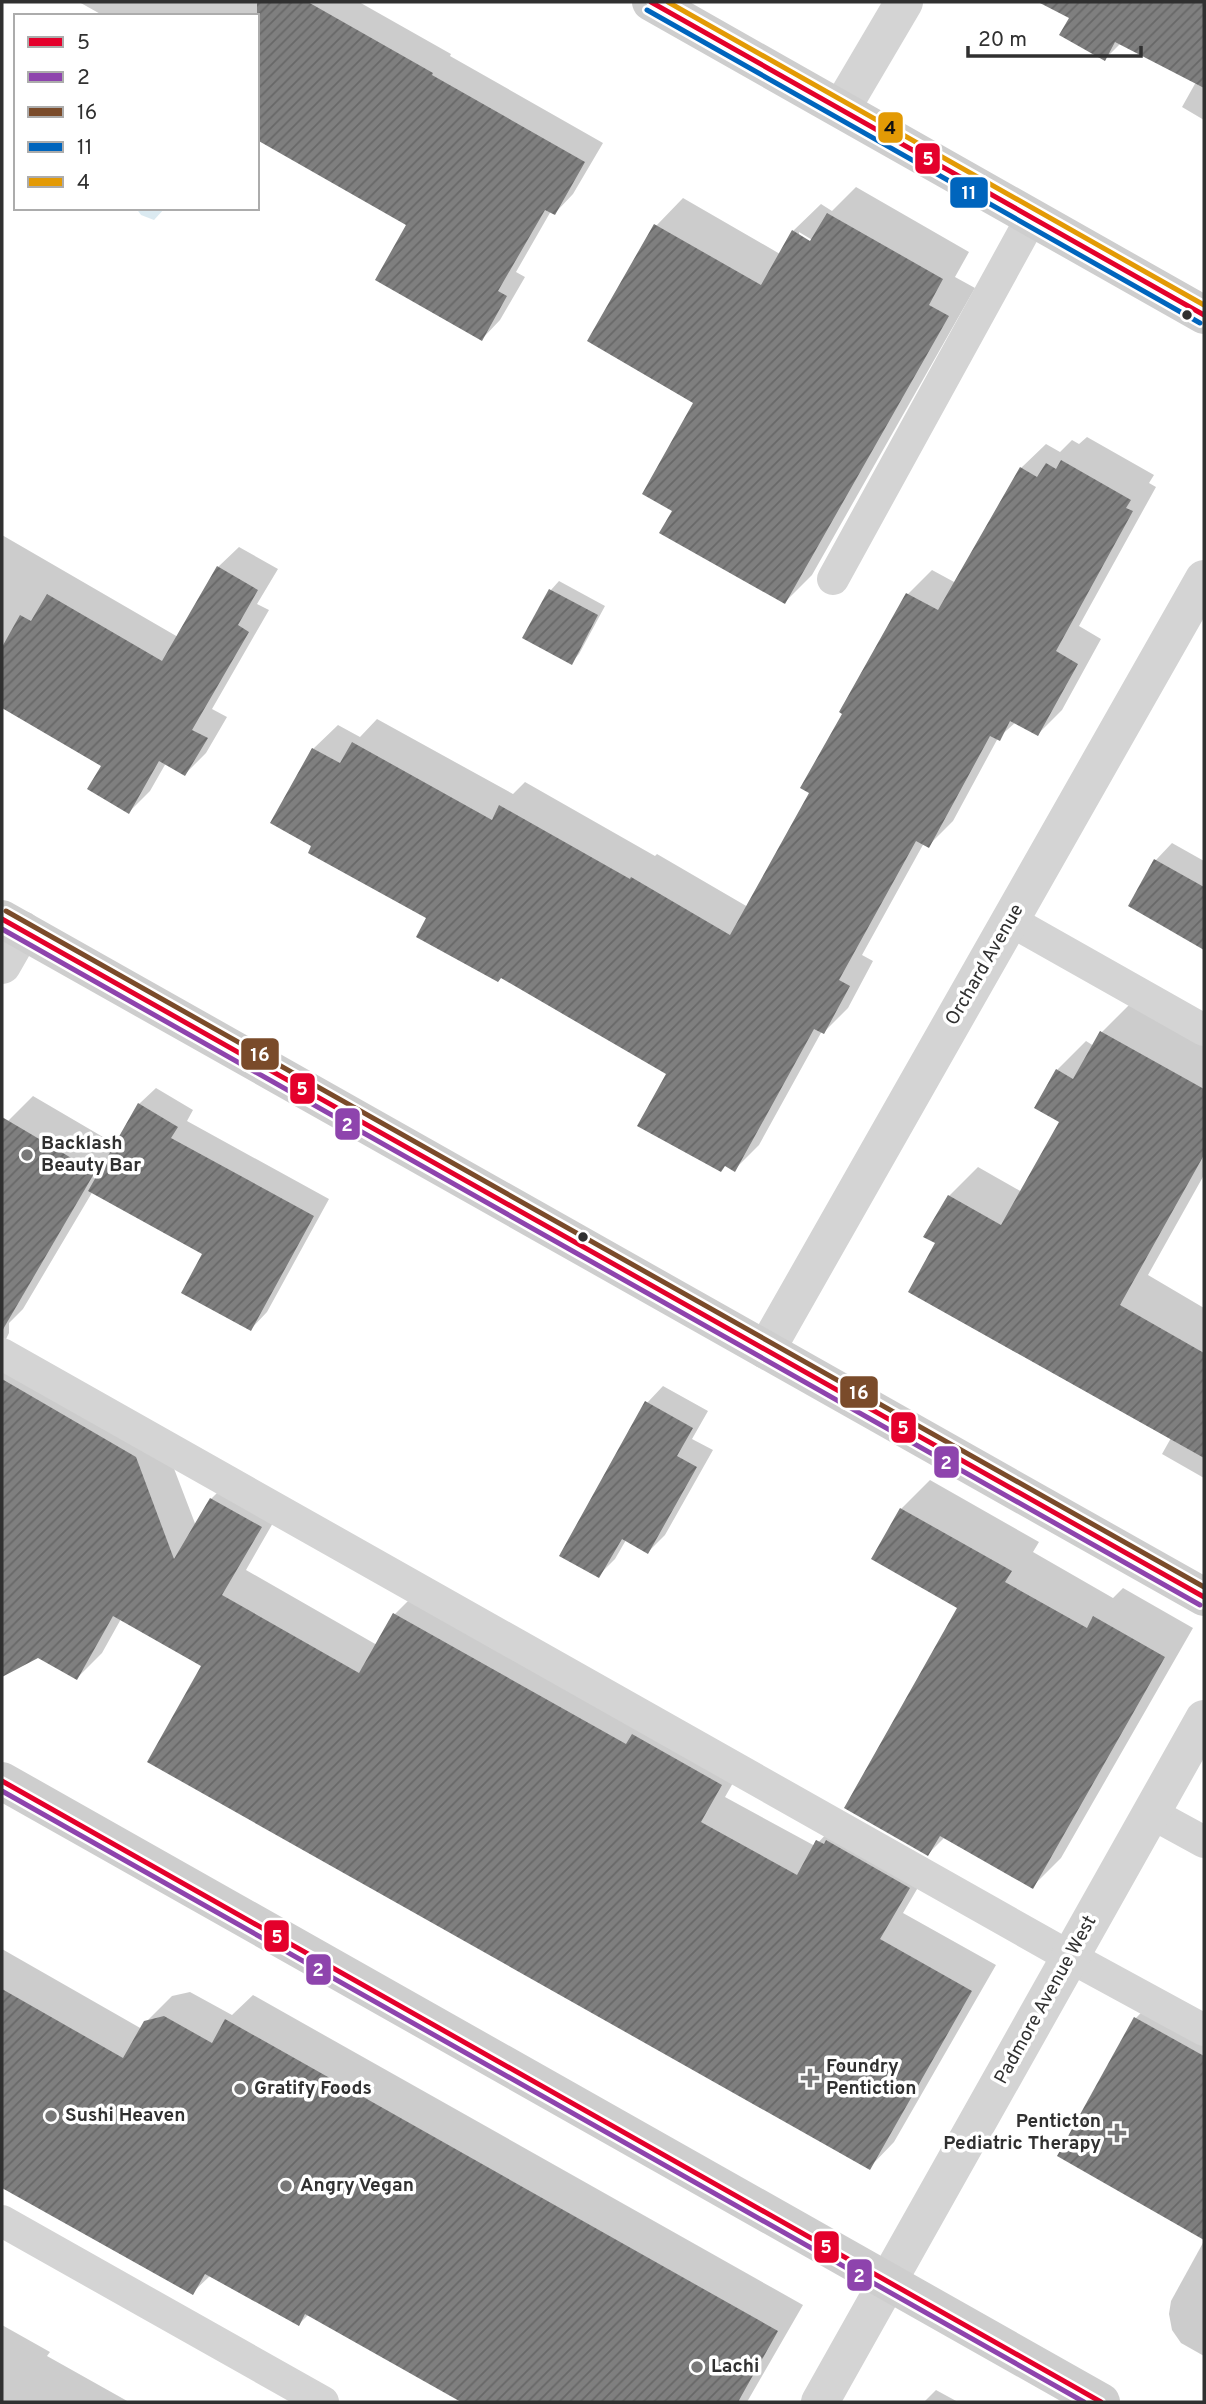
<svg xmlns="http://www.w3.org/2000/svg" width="1206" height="2404" font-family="Overpass,sans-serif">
<defs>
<pattern id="water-ripples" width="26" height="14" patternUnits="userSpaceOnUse" patternTransform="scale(1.75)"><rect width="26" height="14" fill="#dbeaf1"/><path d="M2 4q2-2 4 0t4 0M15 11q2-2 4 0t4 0" fill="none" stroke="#bcc9cf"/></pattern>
<pattern id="building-hatch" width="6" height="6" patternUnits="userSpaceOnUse" patternTransform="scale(1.75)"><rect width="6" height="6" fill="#7f7f7f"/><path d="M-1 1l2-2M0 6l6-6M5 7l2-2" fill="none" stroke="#686868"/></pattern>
</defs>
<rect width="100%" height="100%" fill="#fff"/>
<!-- water -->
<polygon fill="url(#water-ripples)" points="136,208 165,208 154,220 141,215"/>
<!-- shadow -->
<g fill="#0003" fill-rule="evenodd">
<polygon points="79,2 359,2 451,54 450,56 603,143 573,194 555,213 551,211 516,272 525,277 500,320 482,339 409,224 257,16 104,16"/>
<polygon points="1053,2 1204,2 1204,120 1182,107 1196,82 1121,43 1105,59 1074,13"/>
<path d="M856,187L969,252L955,277L975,288L812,575L785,602L674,510L696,402L656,226L683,198L780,254L793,231L821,204L832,211ZM799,232L819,244L817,247L799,237Z"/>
<polygon points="1087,437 1154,475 1149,483 1156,487 1079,626 1101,639 1062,710 1038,734 1016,722 998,738 953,821 929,845 924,843 862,955 873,961 848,1008 824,1032 822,1031 759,1145 735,1169 669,1073 314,845 313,749 338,725 360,737 377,719 513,794 525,782 655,856 657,854 748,907 811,793 844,713 842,712 908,594 932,570 956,583 1021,468 1046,444 1060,452 1072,440 1079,444"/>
<polygon points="2,535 178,637 218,567 239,547 278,569 257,604 269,610 212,709 227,717 206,753 185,774 166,763 150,791 129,812 103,765 2,707"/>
<polygon points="559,581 605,606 579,654 571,663 524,637 551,590"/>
<polygon points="1172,843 1204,861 1204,948 1130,905 1156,860"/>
<polygon points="1131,1003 1204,1044 1204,1175 1148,1275 1204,1308 1204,1478 1162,1454 1171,1438 937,1242 949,1196 978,1167 1022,1192 1061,1122 1057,1070 1086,1041 1094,1046 1102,1032"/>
<polygon points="156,1088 193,1110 187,1121 329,1199 267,1312 251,1329 204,1253 93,1191 23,1309 9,1323 9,1333 5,1341 160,1432 196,1526 211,1499 236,1474 285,1502 246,1570 377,1645 395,1614 420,1589 746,1760 725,1797 815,1846 843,1816 933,1862 903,1913 996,1965 894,2142 869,2168 203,1666 121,1619 102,1653 77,1678 38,1656 2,1666 2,1132 8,1121 33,1096 115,1144 139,1104"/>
<polygon points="663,1386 708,1411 692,1439 713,1450 665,1535 648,1552 626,1540 615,1559 598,1576 647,1403"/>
<polygon points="930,1480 1039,1542 1033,1552 1113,1598 1123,1588 1193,1628 1061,1858 1032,1887 945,1837 928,1854 960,1608 901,1509"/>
<polygon points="2,1949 142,2029 146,2022 172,1996 190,1992 232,2015 253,1995 803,2305 747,2402 465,2402 309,2314 299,2324 211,2275 192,2293 2,2186"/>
<polygon points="1159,1994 1204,2020 1204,2238 1059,2156 1136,2018"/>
<polygon points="1204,2241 1204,2356 1181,2343 1172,2330 1169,2314 1171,2301"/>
<polygon points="2,2325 50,2352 47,2356 129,2402 2,2402"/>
<polygon points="936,2390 958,2402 924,2402"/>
</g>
<!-- building -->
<g fill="url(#building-hatch)">
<polygon points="257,2 308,2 433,73 432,75 585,162 555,215 545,210 498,291 507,296 482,341 375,280 406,225 257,140"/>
<polygon points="1038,2 1204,2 1204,88 1115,42 1105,61 1059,35 1069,18"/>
<polygon points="827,213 943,279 929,305 949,316 785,604 659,533 672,511 642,494 693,403 587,341 654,224 761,285 792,230 810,241"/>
<polygon points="1061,460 1131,500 1126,508 1133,511 1056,651 1078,664 1038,736 1010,721 1000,741 990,736 929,848 916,841 839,980 850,986 824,1034 814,1029 735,1172 725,1166 721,1172 637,1126 666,1074 501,978 498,982 416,937 426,918 308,853 311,846 270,823 312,748 340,763 352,742 492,820 499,805 630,879 631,877 730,935 809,793 800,788 842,714 839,712 906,593 938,610 1020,467 1037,477 1046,463 1056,469"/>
<polygon points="217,566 258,590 238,625 249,632 192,730 208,738 185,776 159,761 129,814 87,789 101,766 2,708 2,647 20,615 31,621 47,594 162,661"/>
<polygon points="549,589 598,615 572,665 522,638"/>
<polygon points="1154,859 1204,887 1204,950 1128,906"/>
<polygon points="1100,1031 1204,1089 1204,1155 1120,1305 1204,1353 1204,1458 908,1292 935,1243 923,1237 948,1195 1001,1225 1059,1122 1034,1108 1056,1069 1073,1079"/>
<polygon points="138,1103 178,1127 171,1138 314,1216 251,1331 181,1293 202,1254 88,1191"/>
<polygon points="2,1117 95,1172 2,1331"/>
<polygon points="2,1379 136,1457 174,1559 210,1498 262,1527 222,1595 359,1673 393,1613 626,1744 632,1734 722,1785 701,1822 797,1875 816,1840 824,1844 826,1840 910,1888 880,1939 972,1991 870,2170 147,1762 201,1666 113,1616 77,1680 38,1658 2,1677"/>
<polygon points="645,1401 693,1428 677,1456 697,1467 648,1554 622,1539 599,1578 559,1556"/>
<polygon points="900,1508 1012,1571 1005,1582 1087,1628 1093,1616 1165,1657 1033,1889 940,1836 928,1856 844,1808 957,1608 871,1559"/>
<polygon points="2,1989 123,2058 144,2021 164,2016 212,2043 225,2019 778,2331 738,2402 461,2402 305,2314 299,2326 205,2274 193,2295 2,2188"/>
<polygon points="1134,2017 1204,2056 1204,2240 1057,2156"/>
</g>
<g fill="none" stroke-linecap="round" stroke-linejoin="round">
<!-- lane -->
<g stroke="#d4d4d4" stroke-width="32">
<polyline points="833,579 1032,217"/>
<polyline points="1011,921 1204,1030"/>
<polyline points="2,1354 1070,1957 1204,2030"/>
<polyline points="1151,1813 1204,1842"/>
<polyline points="2,2221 323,2402"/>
</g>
<!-- street -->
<g stroke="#d4d4d4" stroke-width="38">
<polyline points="841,109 904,2"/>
<polyline points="2,965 22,930"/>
<polyline points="766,1350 1204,579"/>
<polyline points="820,2402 1204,1719"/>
</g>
<!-- secondary -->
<g stroke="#cecece" stroke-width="38">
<polyline points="651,2 1204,315"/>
<polyline points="2,919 1204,1597"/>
<polyline points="2,1781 1101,2402"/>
</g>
<!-- bus-1 casing -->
<g stroke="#fff" stroke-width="10">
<g id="bus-1">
<polyline points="651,2 1204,315"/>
<polyline points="2,919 1204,1597"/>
<polyline points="2,1781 1101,2402"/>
</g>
</g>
<!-- bus-2 casing -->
<g stroke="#fff" stroke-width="10">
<g id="bus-2">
<polyline points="2,929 1200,1605"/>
<polyline points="2,1791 1084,2402"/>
</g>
</g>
<!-- bus-3 casing -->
<g stroke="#fff" stroke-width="10">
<polyline id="bus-3" points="6,911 1204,1587"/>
</g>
<!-- bus-4 casing -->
<g stroke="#fff" stroke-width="10">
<polyline id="bus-4" points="647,10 1200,323"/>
</g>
<!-- bus-5 casing -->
<g stroke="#fff" stroke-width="10">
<polyline id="bus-5" points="668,2 1204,305"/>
</g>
<!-- bus-1 -->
<use href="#bus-1" stroke="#e4002b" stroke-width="5"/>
<!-- bus-2 -->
<use href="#bus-2" stroke="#8e44ad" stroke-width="5"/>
<!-- bus-3 -->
<use href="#bus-3" stroke="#7a4b2a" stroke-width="5"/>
<!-- bus-4 -->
<use href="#bus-4" stroke="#0065bd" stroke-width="5"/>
<!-- bus-5 -->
<use href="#bus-5" stroke="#e39a05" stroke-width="5"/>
</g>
<!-- markers -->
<g fill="#303030" stroke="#fff" stroke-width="2.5">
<circle cx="1187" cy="315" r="6"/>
<circle cx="583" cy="1237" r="6"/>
</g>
<g fill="#787878" stroke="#fff" stroke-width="2.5">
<circle cx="27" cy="1155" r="7"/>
<path d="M806.5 2067.5h7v7h7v7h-7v7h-7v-7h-7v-7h7z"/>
<circle cx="240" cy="2089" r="7"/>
<circle cx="51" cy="2116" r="7"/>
<path d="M1113.5 2122.5h7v7h7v7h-7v7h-7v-7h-7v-7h7z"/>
<circle cx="286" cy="2186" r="7"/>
<circle cx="697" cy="2367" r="7"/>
</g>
<g text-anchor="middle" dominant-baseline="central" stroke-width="7" stroke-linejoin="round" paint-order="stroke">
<!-- street labels -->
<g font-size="19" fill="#303030" stroke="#fff">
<text transform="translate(985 965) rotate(-60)">Orchard Avenue</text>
<text transform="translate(1046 2000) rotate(-61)">Padmore Avenue West</text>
</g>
<!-- poi labels -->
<g font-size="19" font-weight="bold" fill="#303030" stroke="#fff" text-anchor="start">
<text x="41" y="1144">Backlash<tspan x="41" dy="22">Beauty Bar</tspan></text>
<text x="826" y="2067">Foundry<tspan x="826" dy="22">Pentiction</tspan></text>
<text x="254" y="2089">Gratify Foods</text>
<text x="65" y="2116">Sushi Heaven</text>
<text x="1101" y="2122" text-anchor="end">Penticton<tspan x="1101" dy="22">Pediatric Therapy</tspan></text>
<text x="300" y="2186">Angry Vegan</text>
<text x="711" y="2367">Lachi</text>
</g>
</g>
<g stroke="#fff" stroke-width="2.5">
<rect x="877" y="111" width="27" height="33" rx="7" fill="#e39a05"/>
<rect x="914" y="142" width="27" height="33" rx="7" fill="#e4002b"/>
<rect x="949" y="176" width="40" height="33" rx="7" fill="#0065bd"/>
<rect x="240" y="1037" width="40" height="34" rx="7" fill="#7a4b2a"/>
<rect x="289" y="1072" width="27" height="33" rx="7" fill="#e4002b"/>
<rect x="334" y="1107" width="27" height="34" rx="7" fill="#8e44ad"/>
<rect x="839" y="1375" width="40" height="34" rx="7" fill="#7a4b2a"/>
<rect x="890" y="1411" width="27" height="33" rx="7" fill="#e4002b"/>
<rect x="933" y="1445" width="27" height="34" rx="7" fill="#8e44ad"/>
<rect x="263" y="1919" width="27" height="34" rx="7" fill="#e4002b"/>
<rect x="305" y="1953" width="27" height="33" rx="7" fill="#8e44ad"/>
<rect x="813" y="2230" width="27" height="34" rx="7" fill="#e4002b"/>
<rect x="846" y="2258" width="27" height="34" rx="7" fill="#8e44ad"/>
</g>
<g font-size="19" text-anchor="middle" font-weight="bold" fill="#fff">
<text x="928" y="165">5</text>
<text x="969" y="199">11</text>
<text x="260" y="1061">16</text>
<text x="302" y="1095">5</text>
<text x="347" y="1131">2</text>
<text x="859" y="1399">16</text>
<text x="903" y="1434">5</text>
<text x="946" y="1469">2</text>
<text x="277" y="1943">5</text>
<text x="318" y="1976">2</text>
<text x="826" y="2253">5</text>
<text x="859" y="2282">2</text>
</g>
<g font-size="19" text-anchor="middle" font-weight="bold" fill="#111">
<text x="890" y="134">4</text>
</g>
<!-- border -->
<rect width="1206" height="2404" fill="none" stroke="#303030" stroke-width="7"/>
<!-- legend -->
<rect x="14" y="14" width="245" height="196" fill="#ffffff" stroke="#acacac" stroke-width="2"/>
<rect x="28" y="37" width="35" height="10" fill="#e4002b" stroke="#acacac" stroke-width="2"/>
<text x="77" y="49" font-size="21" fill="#303030">5</text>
<rect x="28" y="72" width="35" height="10" fill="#8e44ad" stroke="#acacac" stroke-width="2"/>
<text x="77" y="84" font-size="21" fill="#303030">2</text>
<rect x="28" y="107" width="35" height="10" fill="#7a4b2a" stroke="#acacac" stroke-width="2"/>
<text x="77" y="119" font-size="21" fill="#303030">16</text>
<rect x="28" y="142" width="35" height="10" fill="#0065bd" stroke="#acacac" stroke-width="2"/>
<text x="77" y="154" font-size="21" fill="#303030">11</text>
<rect x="28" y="177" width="35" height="10" fill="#e39a05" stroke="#acacac" stroke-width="2"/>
<text x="77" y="189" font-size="21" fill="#303030">4</text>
<!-- scale -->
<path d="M968 46v10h173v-10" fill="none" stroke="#303030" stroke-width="3.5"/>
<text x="978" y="46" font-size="21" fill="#303030" stroke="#ffffff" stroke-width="5" paint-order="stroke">20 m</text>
</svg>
